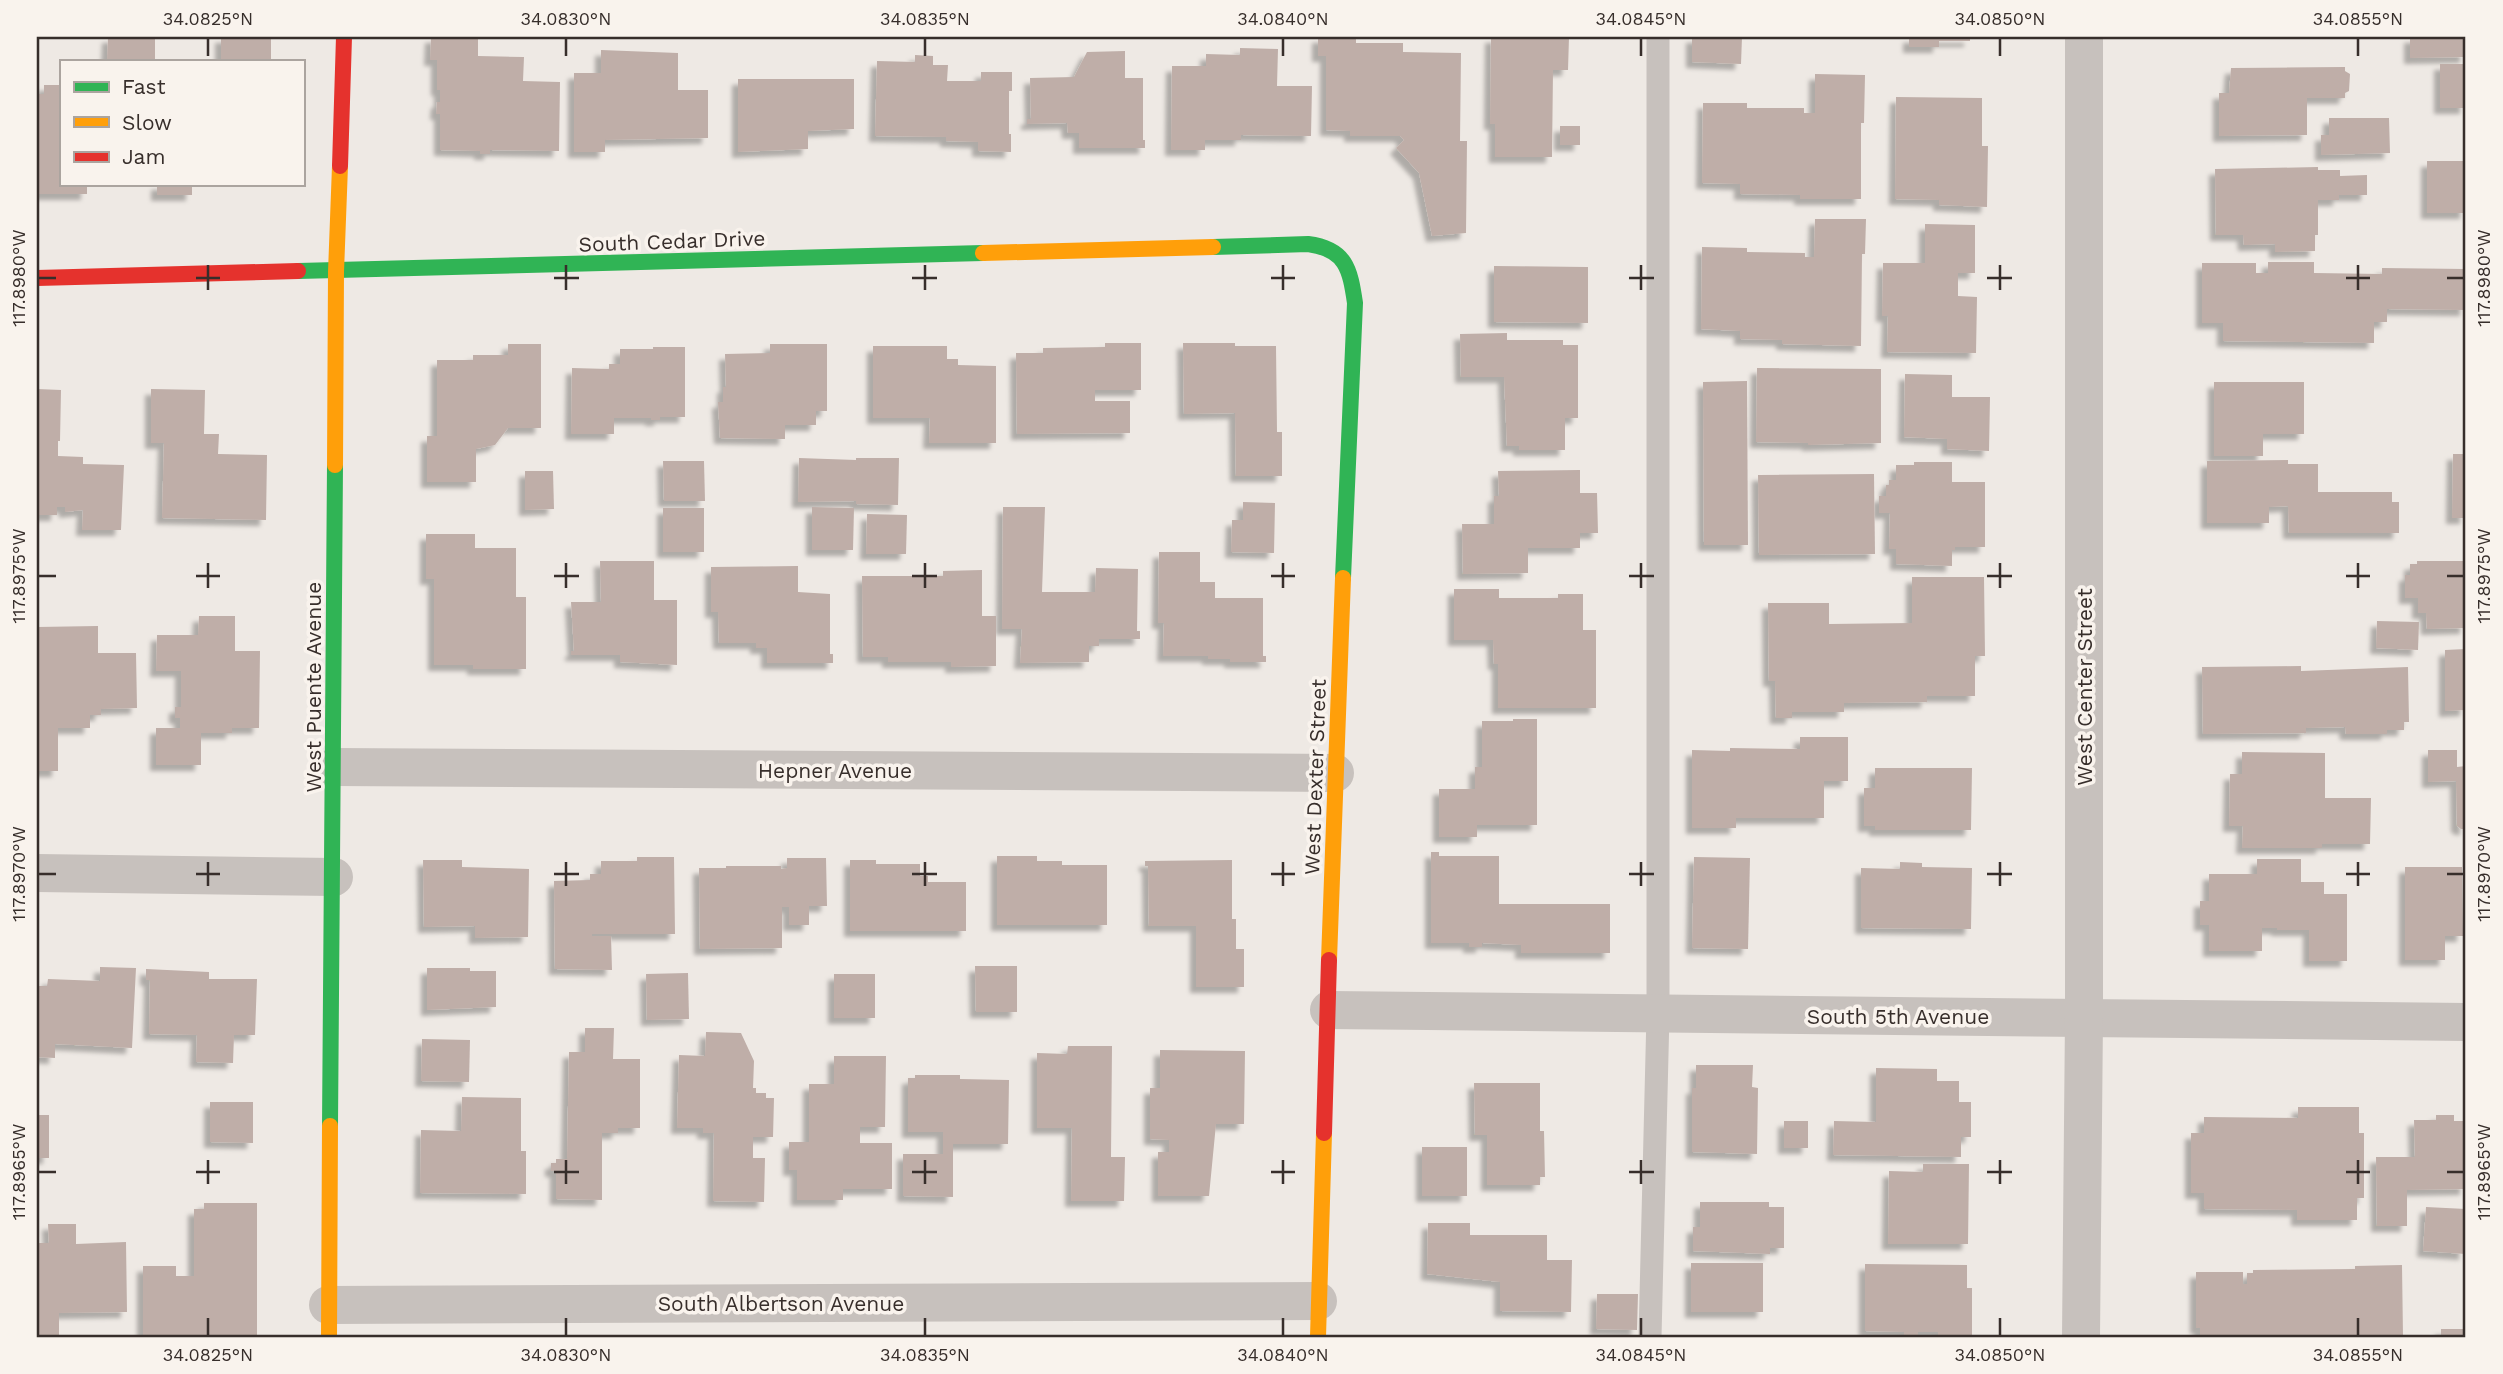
<svg xmlns="http://www.w3.org/2000/svg" width="2503" height="1374" font-family="'Work Sans',sans-serif">
<defs>
<filter id="shadow"><feDropShadow dx="-6" dy="6" stdDeviation="2" flood-color="#0004"/></filter>
</defs>
<rect width="100%" height="100%" fill="#eee9e4"/>
<!-- building -->
<g fill="#bfaea8" filter="url(#shadow)">
<polygon points="108,37 155,37 155,61 107,61"/>
<rect x="221" y="37" width="50" height="24"/>
<polygon points="431,37 478,37 478,56 524,57 523,81 560,82 559,151 490,150 490,154 480,154 480,151 440,150 440,114 436,114 437,102 440,102 440,90 437,90 437,60 430,60"/>
<polygon points="1318,37 1356,37 1356,43 1403,43 1403,52 1461,53 1460,141 1467,141 1466,233 1432,236 1419,173 1396,148 1404,140 1400,136 1350,136 1350,131 1326,130 1326,56 1318,56"/>
<polygon points="1491,37 1569,37 1568,70 1553,70 1552,157 1495,157 1495,124 1490,124"/>
<polygon points="1692,37 1742,37 1741,64 1692,62"/>
<polygon points="1909,37 1970,37 1970,41 1939,41 1939,47 1909,47"/>
<polygon points="2410,37 2466,37 2466,57 2410,58"/>
<polygon points="1240,48 1278,49 1277,86 1312,86 1311,136 1241,135 1241,140 1205,140 1205,150 1171,150 1172,66 1206,66 1206,54 1240,55"/>
<polygon points="601,50 678,53 678,90 708,90 708,138 605,140 605,152 574,152 574,73 601,73"/>
<polygon points="1125,51 1125,78 1143,78 1143,140 1145,140 1145,148 1079,148 1079,133 1068,133 1067,123 1027,124 1027,119 1031,119 1030,78 1074,77 1087,52"/>
<polygon points="915,55 933,56 933,65 948,65 947,81 981,81 981,72 1012,72 1012,91 1009,91 1009,134 1011,134 1011,152 978,151 978,142 946,141 946,137 875,136 877,61 915,62"/>
<rect x="2440" y="64" width="26" height="44"/>
<polygon points="2345,67 2345,71 2350,74 2349,91 2345,93 2345,98 2307,98 2307,135 2219,136 2219,93 2229,93 2231,68"/>
<polygon points="1815,74 1865,75 1864,123 1861,123 1861,199 1800,199 1800,195 1740,194 1740,184 1702,183 1703,103 1747,103 1747,108 1804,108 1804,113 1815,113"/>
<polygon points="738,79 854,79 854,129 808,131 808,149 738,152"/>
<polygon points="44,85 61,85 61,184 87,184 87,194 37,194 37,94 44,94"/>
<polygon points="1896,97 1982,98 1982,146 1988,146 1987,207 1939,205 1939,200 1895,199"/>
<polygon points="2329,118 2389,118 2390,153 2321,155 2321,135 2329,135"/>
<rect x="1560" y="126" width="20" height="19"/>
<rect x="2427" y="161" width="39" height="52"/>
<polygon points="2318,167 2318,170 2340,170 2340,176 2367,175 2367,195 2339,195 2339,200 2318,200 2318,235 2315,235 2315,251 2275,252 2275,244 2244,245 2243,235 2216,235 2215,169"/>
<rect x="157" y="184" width="35" height="11"/>
<polygon points="1815,219 1866,219 1865,254 1862,254 1861,346 1782,344 1782,340 1740,339 1740,331 1701,329 1702,247 1747,248 1747,252 1805,253 1805,257 1814,257"/>
<polygon points="1925,224 1975,225 1975,273 1958,273 1958,296 1977,297 1976,353 1887,352 1888,316 1882,316 1883,263 1925,263"/>
<polygon points="2268,262 2314,262 2314,273 2382,274 2382,268 2466,269 2466,310 2387,309 2387,322 2374,322 2374,343 2223,341 2223,323 2202,323 2202,263 2256,263 2256,273 2268,273"/>
<polygon points="1494,266 1588,267 1588,323 1494,322"/>
<polygon points="1507,333 1507,340 1563,340 1563,345 1578,345 1578,418 1565,418 1565,450 1519,450 1519,446 1507,446 1504,377 1461,377 1460,334"/>
<polygon points="1105,343 1141,343 1141,390 1095,390 1095,401 1130,401 1130,433 1017,434 1016,353 1043,353 1043,348 1105,347"/>
<polygon points="1183,343 1235,343 1235,346 1276,346 1277,432 1282,432 1282,476 1236,476 1235,413 1184,414"/>
<polygon points="508,344 541,344 541,428 508,428 495,445 476,449 476,482 427,482 427,436 437,436 437,360 473,360 473,355 508,355"/>
<polygon points="770,344 827,344 827,411 816,411 816,425 785,425 785,439 720,438 718,402 723,402 723,387 726,387 725,354 770,353"/>
<polygon points="873,346 947,346 947,359 958,359 958,365 996,366 996,443 929,443 930,418 873,418"/>
<polygon points="653,347 685,347 685,417 660,417 660,420 651,420 651,418 614,418 614,434 571,434 572,368 609,369 609,364 620,364 620,349 653,349"/>
<polygon points="1757,368 1881,369 1881,443 1808,445 1808,443 1756,442"/>
<polygon points="1905,374 1952,375 1952,397 1990,397 1989,451 1947,449 1947,439 1904,437"/>
<polygon points="1747,381 1748,545 1704,545 1703,382"/>
<polygon points="2214,382 2304,382 2304,434 2263,434 2263,456 2214,456"/>
<polygon points="37,389 61,390 60,441 58,441 58,456 83,457 83,464 124,465 121,530 82,530 83,510 65,512 65,507 57,507 57,515 37,515"/>
<polygon points="151,389 205,390 204,434 219,434 218,454 267,455 266,520 162,518 164,443 151,443"/>
<polygon points="2453,454 2466,454 2466,518 2452,518"/>
<polygon points="799,458 856,460 856,458 899,458 898,505 856,504 856,501 798,502"/>
<polygon points="2288,460 2288,464 2318,464 2318,492 2392,492 2392,502 2399,502 2399,533 2289,533 2288,506 2269,507 2269,523 2207,523 2207,461"/>
<polygon points="663,461 704,461 705,501 664,501"/>
<polygon points="1914,462 1952,462 1952,482 1985,482 1985,547 1955,547 1955,550 1952,550 1952,566 1896,564 1896,549 1889,549 1890,513 1879,513 1879,496 1886,496 1886,485 1889,485 1889,480 1896,480 1896,465 1914,465"/>
<polygon points="1580,470 1580,493 1597,493 1598,533 1580,533 1580,548 1528,548 1528,573 1463,574 1462,524 1494,524 1494,496 1499,496 1498,471"/>
<polygon points="525,471 553,471 554,509 525,510"/>
<polygon points="1874,474 1875,554 1759,555 1758,475"/>
<polygon points="1243,502 1275,503 1274,553 1231,552 1232,520 1243,520"/>
<polygon points="812,507 854,508 853,550 812,550"/>
<polygon points="1003,507 1045,507 1042,592 1095,592 1096,568 1138,569 1137,631 1140,631 1140,639 1099,639 1099,646 1089,646 1089,662 1020,663 1022,629 1002,629"/>
<rect x="663" y="508" width="41" height="44"/>
<polygon points="867,514 907,515 906,554 866,554"/>
<polygon points="426,534 475,534 475,548 516,548 516,597 526,597 526,669 473,669 473,665 434,665 434,579 426,579"/>
<polygon points="1159,552 1200,552 1200,582 1215,582 1215,598 1263,598 1263,656 1266,656 1266,662 1230,662 1230,659 1208,659 1208,656 1163,656 1164,623 1158,623"/>
<polygon points="600,561 654,561 654,600 677,600 677,665 620,662 620,655 571,655 571,651 574,651 571,602 601,602"/>
<polygon points="2417,561 2466,561 2466,628 2427,629 2426,613 2418,613 2418,598 2405,598 2405,575 2410,575 2410,564 2417,564"/>
<polygon points="798,566 798,592 830,594 830,654 833,654 833,663 767,663 767,648 756,648 756,643 719,643 718,612 711,612 711,567"/>
<polygon points="982,570 982,616 996,616 996,666 951,667 951,662 888,662 888,657 863,657 862,576 943,576 943,571"/>
<polygon points="1912,577 1984,577 1985,656 1975,656 1975,696 1927,696 1927,702 1844,703 1844,712 1792,712 1792,718 1776,718 1775,681 1769,681 1768,603 1829,603 1829,624 1912,623"/>
<polygon points="1454,589 1499,589 1499,598 1558,598 1558,594 1583,594 1583,630 1596,630 1596,708 1498,708 1498,664 1494,664 1493,640 1454,640"/>
<polygon points="199,616 235,616 235,651 260,651 259,728 232,728 232,733 201,733 201,765 156,765 156,728 180,728 180,718 175,718 175,707 181,707 181,671 156,671 157,635 198,635"/>
<polygon points="2377,621 2419,622 2418,650 2376,648"/>
<polygon points="98,626 98,653 136,653 137,708 101,709 101,715 90,715 90,728 58,728 58,771 37,771 37,627"/>
<polygon points="2466,649 2466,710 2445,711 2445,650"/>
<polygon points="2301,666 2301,671 2408,667 2409,722 2404,722 2404,730 2387,730 2387,734 2346,734 2345,727 2306,728 2306,733 2203,734 2202,667"/>
<polygon points="1513,719 1537,719 1537,825 1477,825 1477,837 1439,837 1439,789 1475,789 1475,767 1482,767 1482,721 1513,721"/>
<polygon points="1800,737 1848,737 1848,781 1824,781 1824,818 1736,818 1736,828 1692,828 1692,750 1730,751 1730,748 1800,749"/>
<polygon points="2428,750 2457,750 2457,767 2466,766 2466,829 2461,829 2457,826 2456,781 2428,782"/>
<polygon points="2242,752 2325,753 2325,798 2371,798 2370,844 2322,844 2322,848 2242,848 2243,826 2229,826 2230,774 2242,774"/>
<polygon points="1875,768 1972,768 1971,830 1875,830 1875,826 1864,826 1864,788 1875,788"/>
<polygon points="1431,852 1439,852 1439,856 1499,856 1499,904 1610,904 1610,953 1521,953 1521,945 1482,943 1482,947 1469,947 1469,943 1431,943"/>
<polygon points="997,856 1037,856 1037,861 1062,861 1062,865 1107,865 1107,925 997,925"/>
<polygon points="637,857 674,857 675,934 592,934 592,936 611,936 612,970 555,969 554,881 590,880 590,874 601,874 601,861 637,861"/>
<polygon points="1694,857 1750,858 1748,949 1692,948"/>
<polygon points="787,858 826,858 827,906 809,906 809,925 789,925 789,907 782,907 782,948 700,949 699,868 726,868 726,866 781,866 781,869 787,868"/>
<polygon points="2257,859 2301,859 2301,882 2324,882 2324,894 2347,894 2347,961 2309,961 2309,930 2277,930 2277,928 2262,928 2262,951 2209,951 2209,925 2200,925 2200,901 2209,901 2209,874 2257,874"/>
<polygon points="423,860 462,860 462,867 529,869 528,937 475,938 475,926 424,927"/>
<polygon points="850,860 876,860 876,864 920,864 920,876 928,876 928,882 966,882 966,931 850,931"/>
<polygon points="1232,860 1232,919 1236,919 1236,949 1244,949 1244,987 1196,987 1196,926 1149,926 1148,866 1145,866 1145,861"/>
<polygon points="1900,862 1922,863 1922,867 1972,868 1971,929 1861,928 1861,868 1900,869"/>
<polygon points="2405,867 2462,867 2463,936 2445,936 2445,960 2405,960"/>
<polygon points="975,966 1017,966 1017,1012 976,1012"/>
<polygon points="100,967 136,968 132,1048 55,1044 55,1058 37,1057 37,986 47,986 48,979 100,981"/>
<polygon points="427,968 470,968 470,971 496,971 496,1007 427,1010"/>
<polygon points="146,969 209,972 209,979 257,979 255,1035 234,1035 233,1063 196,1062 197,1035 149,1034 150,980 146,980"/>
<polygon points="688,973 689,1019 647,1020 646,974"/>
<rect x="834" y="974" width="41" height="44"/>
<polygon points="585,1028 614,1028 613,1059 640,1059 640,1128 618,1128 618,1133 602,1133 602,1200 556,1199 556,1171 551,1171 551,1163 556,1163 556,1159 567,1159 569,1052 585,1052"/>
<polygon points="706,1032 741,1033 754,1061 753,1088 756,1088 756,1093 766,1093 766,1098 774,1098 773,1137 753,1137 753,1158 765,1158 764,1202 713,1201 714,1133 703,1133 703,1128 677,1128 679,1055 705,1056"/>
<polygon points="422,1039 470,1040 469,1082 421,1081"/>
<polygon points="1068,1046 1112,1046 1111,1157 1125,1157 1124,1201 1071,1201 1072,1128 1037,1128 1037,1053 1067,1054"/>
<polygon points="1160,1050 1245,1051 1244,1124 1216,1124 1209,1196 1158,1196 1158,1152 1169,1152 1169,1140 1150,1139 1150,1088 1160,1088"/>
<polygon points="834,1056 886,1056 885,1127 860,1127 860,1143 892,1143 892,1189 843,1189 843,1200 797,1200 797,1170 789,1170 789,1142 809,1142 809,1084 834,1084"/>
<polygon points="1696,1065 1753,1065 1752,1087 1758,1088 1757,1154 1692,1152 1692,1088 1696,1088"/>
<polygon points="1876,1068 1937,1069 1937,1081 1959,1081 1959,1102 1971,1102 1971,1137 1961,1137 1961,1157 1833,1155 1834,1121 1876,1122"/>
<polygon points="915,1075 960,1075 960,1079 1009,1080 1008,1144 953,1144 953,1197 903,1196 903,1154 943,1154 943,1132 908,1132 908,1078 915,1078"/>
<polygon points="1474,1083 1540,1083 1540,1131 1544,1131 1545,1177 1540,1177 1540,1185 1487,1185 1487,1135 1475,1135"/>
<polygon points="462,1097 521,1098 521,1151 526,1151 526,1194 420,1193 421,1130 461,1131"/>
<polygon points="210,1102 253,1102 253,1143 210,1142"/>
<polygon points="2298,1107 2359,1107 2359,1133 2364,1133 2364,1198 2357,1198 2357,1220 2297,1220 2297,1210 2204,1209 2204,1193 2191,1193 2191,1133 2204,1133 2204,1117 2298,1118"/>
<rect x="37" y="1115" width="12" height="43"/>
<polygon points="2436,1115 2454,1115 2454,1121 2466,1121 2466,1189 2407,1190 2407,1226 2377,1226 2376,1157 2415,1157 2414,1120 2436,1120"/>
<rect x="1784" y="1121" width="24" height="27"/>
<rect x="1422" y="1147" width="45" height="49"/>
<polygon points="1923,1164 1969,1164 1968,1244 1888,1244 1889,1171 1923,1172"/>
<polygon points="1700,1202 1769,1202 1769,1207 1784,1207 1784,1248 1770,1248 1770,1254 1693,1251 1693,1227 1700,1227"/>
<polygon points="204,1203 257,1203 257,1337 143,1337 143,1266 176,1266 176,1276 194,1276 194,1209 204,1209"/>
<polygon points="2426,1207 2466,1209 2465,1254 2423,1251"/>
<polygon points="1428,1223 1470,1223 1470,1235 1547,1235 1547,1260 1572,1260 1571,1312 1500,1311 1500,1282 1427,1274"/>
<polygon points="48,1224 76,1224 76,1244 126,1242 127,1312 59,1313 59,1337 37,1337 37,1243 49,1243"/>
<rect x="1691" y="1263" width="72" height="49"/>
<polygon points="1865,1264 1967,1265 1967,1288 1972,1288 1972,1335 1938,1335 1938,1332 1918,1332 1918,1335 1904,1335 1904,1332 1865,1331"/>
<polygon points="2402,1265 2403,1337 2200,1337 2200,1328 2196,1328 2196,1272 2243,1272 2243,1284 2247,1284 2247,1273 2253,1273 2253,1270 2355,1269 2355,1266"/>
<polygon points="1597,1294 1638,1294 1637,1330 1596,1329"/>
<rect x="2441" y="1329" width="25" height="8"/>
</g>
<g fill="none" stroke-linecap="round" stroke-linejoin="round">
<!-- lane -->
<polyline stroke="#c7c1bd" stroke-width="23" points="1650,1337 1658,1014 1658,37"/>
<!-- street -->
<g stroke="#c7c1bd" stroke-width="38">
<polyline points="334,767 1335,773"/>
<polyline points="37,873 334,877"/>
<polyline points="1329,1010 2466,1022"/>
<polyline points="328,1305 1318,1301"/>
<polyline points="2081,1337 2084,1017 2084,37"/>
</g>
<!-- fast -->
<g stroke="#30b455" stroke-width="16">
<path d="M1213,247L1308,244C1346,249 1350,269 1355,303L1343,578"/>
<polyline points="298,271 983,253"/>
<polyline points="330,1126 335,465"/>
</g>
<!-- slow -->
<g stroke="#ff9f0a" stroke-width="16">
<polyline points="983,253 1213,247"/>
<polyline points="335,465 336,272 340,166"/>
<polyline points="1329,960 1343,578"/>
<polyline points="329,1337 330,1126"/>
<polyline points="1318,1337 1324,1133"/>
</g>
<!-- jam -->
<g stroke="#e5322d" stroke-width="16">
<polyline points="340,166 344,37"/>
<polyline points="37,278 298,271"/>
<polyline points="1324,1133 1329,960"/>
</g>
</g>
<!-- ticks -->
<path fill="none" stroke="#372e2b" stroke-width="2.5" d="M208,38V56M566,38V56M925,38V56M1283,38V56M1641,38V56M2000,38V56M2358,38V56M208,265V290M566,265V290M925,265V290M1283,265V290M1641,265V290M2000,265V290M2358,265V290M38,278H56M196,278H220M554,278H579M912,278H937M1271,278H1295M1629,278H1654M1987,278H2012M2346,278H2370M2447,278H2464M208,563V588M566,563V588M925,563V588M1283,563V588M1641,563V588M2000,563V588M2358,563V588M38,576H56M196,576H220M554,576H579M912,576H937M1271,576H1295M1629,576H1654M1987,576H2012M2346,576H2370M2447,576H2464M208,862V886M566,862V886M925,862V886M1283,862V886M1641,862V886M2000,862V886M2358,862V886M38,874H56M196,874H220M554,874H579M912,874H937M1271,874H1295M1629,874H1654M1987,874H2012M2346,874H2370M2447,874H2464M208,1160V1184M566,1160V1184M925,1160V1184M1283,1160V1184M1641,1160V1184M2000,1160V1184M2358,1160V1184M38,1172H56M196,1172H220M554,1172H579M912,1172H937M1271,1172H1295M1629,1172H1654M1987,1172H2012M2346,1172H2370M2447,1172H2464M208,1318V1336M566,1318V1336M925,1318V1336M1283,1318V1336M1641,1318V1336M2000,1318V1336M2358,1318V1336"/>
<g text-anchor="middle" dominant-baseline="central" stroke-width="7" stroke-linejoin="round" paint-order="stroke">
<!-- street labels -->
<g font-size="21" fill="#372e2b" stroke="#f9f3ed">
<text transform="translate(672 241) rotate(-2)">South Cedar Drive</text>
<text transform="translate(313 687) rotate(-90)">West Puente Avenue</text>
<text transform="translate(2084 687) rotate(-90)">West Center Street</text>
<text x="835" y="770">Hepner Avenue</text>
<text transform="translate(1315 777) rotate(-88)">West Dexter Street</text>
<text x="1898" y="1016">South 5th Avenue</text>
<text x="781" y="1303">South Albertson Avenue</text>
</g>
</g>
<!-- border -->
<rect width="2503" height="1374" fill="none" stroke="#f9f3ed" stroke-width="77"/>
<!-- legend -->
<rect x="60" y="60" width="245" height="126" fill="#f9f3ed" stroke="#aba49f" stroke-width="2"/>
<rect x="74" y="82" width="35" height="10" fill="#30b455" stroke="#aba49f" stroke-width="2"/>
<text x="122" y="94" font-size="21" fill="#372e2b">Fast</text>
<rect x="74" y="117" width="35" height="10" fill="#ff9f0a" stroke="#aba49f" stroke-width="2"/>
<text x="122" y="130" font-size="21" fill="#372e2b">Slow</text>
<rect x="74" y="152" width="35" height="10" fill="#e5322d" stroke="#aba49f" stroke-width="2"/>
<text x="122" y="164" font-size="21" fill="#372e2b">Jam</text>
<rect x="38" y="38" width="2426" height="1298" fill="none" stroke="#372e2b" stroke-width="2.5"/>
<g font-size="18" text-anchor="middle" fill="#372e2b">
<text x="208" y="25">34.0825°N</text>
<text x="566" y="25">34.0830°N</text>
<text x="925" y="25">34.0835°N</text>
<text x="1283" y="25">34.0840°N</text>
<text x="1641" y="25">34.0845°N</text>
<text x="2000" y="25">34.0850°N</text>
<text x="2358" y="25">34.0855°N</text>
<text transform="translate(2484 278) rotate(-90)" y="6">117.8980°W</text>
<text transform="translate(19 278) rotate(-90)" y="6">117.8980°W</text>
<text transform="translate(2484 576) rotate(-90)" y="6">117.8975°W</text>
<text transform="translate(19 576) rotate(-90)" y="6">117.8975°W</text>
<text transform="translate(2484 874) rotate(-90)" y="6">117.8970°W</text>
<text transform="translate(19 874) rotate(-90)" y="6">117.8970°W</text>
<text transform="translate(2484 1172) rotate(-90)" y="6">117.8965°W</text>
<text transform="translate(19 1172) rotate(-90)" y="6">117.8965°W</text>
<text x="208" y="1361">34.0825°N</text>
<text x="566" y="1361">34.0830°N</text>
<text x="925" y="1361">34.0835°N</text>
<text x="1283" y="1361">34.0840°N</text>
<text x="1641" y="1361">34.0845°N</text>
<text x="2000" y="1361">34.0850°N</text>
<text x="2358" y="1361">34.0855°N</text>
</g>
</svg>
